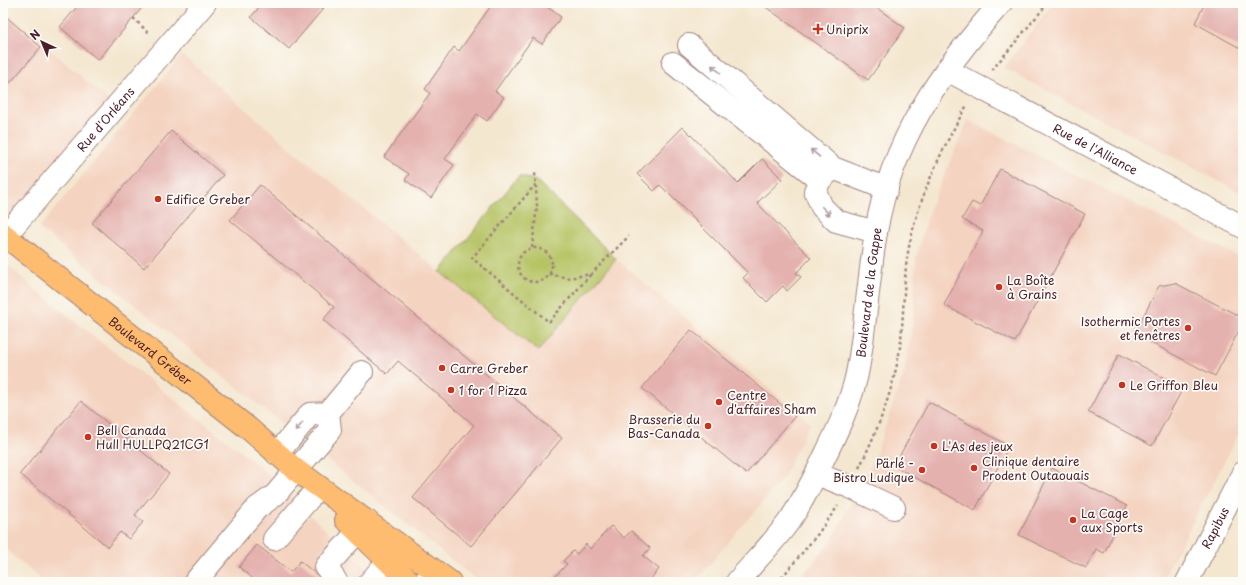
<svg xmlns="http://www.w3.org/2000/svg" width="1246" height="585" font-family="'Playpen Sans',sans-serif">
<rect width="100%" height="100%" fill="#fdfcf7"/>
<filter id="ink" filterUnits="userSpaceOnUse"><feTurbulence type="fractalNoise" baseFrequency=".025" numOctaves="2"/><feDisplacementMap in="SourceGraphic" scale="8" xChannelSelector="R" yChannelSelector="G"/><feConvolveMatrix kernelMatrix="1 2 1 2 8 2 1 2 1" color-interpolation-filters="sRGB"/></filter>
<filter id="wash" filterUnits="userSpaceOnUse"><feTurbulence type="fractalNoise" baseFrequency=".012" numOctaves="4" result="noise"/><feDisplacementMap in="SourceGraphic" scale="16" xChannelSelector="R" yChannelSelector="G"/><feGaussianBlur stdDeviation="0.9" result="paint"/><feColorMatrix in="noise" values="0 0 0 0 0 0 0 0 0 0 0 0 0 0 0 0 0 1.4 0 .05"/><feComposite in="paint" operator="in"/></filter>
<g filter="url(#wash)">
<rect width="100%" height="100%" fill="#f4e7d0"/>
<!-- built -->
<g fill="#f4d3c0">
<polygon points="1053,3 1243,3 1243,194 1004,68"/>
<polygon points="3,9 116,107 3,234"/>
<polygon points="182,55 287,145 440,272 538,351 616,259 810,423 782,480 741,527 695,582 479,582 39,228"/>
<polygon points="968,120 1243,259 1243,426 1161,582 797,582 829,544 873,462 904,373 913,320 916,258 930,208"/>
<polygon points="3,262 73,320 254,462 359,561 378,582 44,582 3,547"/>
</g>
<!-- green -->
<polygon fill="#b7c466" stroke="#807248" points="519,176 537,181 616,259 538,351 440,272"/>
<g id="blocks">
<!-- building -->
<g fill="#e4b1ae">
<polygon points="80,3 146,3 98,60 60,27"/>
<polygon points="263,3 328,3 289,49 251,17"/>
<polygon points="493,3 530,3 533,5 534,3 542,3 561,17 542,44 533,38 495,91 504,97 487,121 477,114 445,159 454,165 431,198 405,180 409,174 384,157 430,93 425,89 454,47 459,51"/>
<polygon points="760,3 870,3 905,28 868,80"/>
<polygon points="1205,3 1243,3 1243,51 1240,48 1195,23"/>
<polygon points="3,14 41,47 3,91"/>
<polygon points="683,127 738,183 762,159 782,179 757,203 811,258 796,273 801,277 787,291 783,286 767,302 743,278 748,273 660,185 654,191 637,174"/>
<polygon points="171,131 223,175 144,268 92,223"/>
<polygon points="1000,169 1085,214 1015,342 944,305 983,231 962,219 972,202 980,206"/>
<polygon points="260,185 562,438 471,546 413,498 474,425 398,361 387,374 323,320 334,307 230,220"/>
<polygon points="1175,283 1243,318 1243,323 1215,376 1134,334 1159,286"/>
<polygon points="691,330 795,416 746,474 642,388"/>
<polygon points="1119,354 1183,388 1152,446 1088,412"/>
<polygon points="81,401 169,474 135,515 143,522 129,539 120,532 108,547 20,474"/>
<polygon points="929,402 1009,446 975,510 894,466"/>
<polygon points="1052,468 1127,506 1104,553 1096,549 1086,568 1019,535"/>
<polygon points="611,526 624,538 631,531 650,548 643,556 659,569 649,581 651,582 550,582 567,564 563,561 573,551 577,554 586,544 590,549"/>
<polygon points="257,545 291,572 300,561 322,579 320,582 257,582 239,567"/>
</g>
</g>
</g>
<g filter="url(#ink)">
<use href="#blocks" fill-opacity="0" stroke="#9f837e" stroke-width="1"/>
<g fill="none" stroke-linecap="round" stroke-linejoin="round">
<!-- minor casing -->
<g stroke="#9f837e" stroke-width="24">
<g id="minor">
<polyline points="689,45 833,168 887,189"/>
<polyline points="673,63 820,180"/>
<path id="s1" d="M947,70L1243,227"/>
<polyline points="829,172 820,180 815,191 822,207 836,221 876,232"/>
<path id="s2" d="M5,236L205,3"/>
<polyline points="277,454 310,414 328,413 362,372"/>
<polyline points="817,474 850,487 894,508"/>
<polyline points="274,539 319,487"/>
<polyline points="195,582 257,508 275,495 330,430 328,413"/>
<polyline points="335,582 336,581 326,567 367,521"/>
<polyline points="370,582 400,547"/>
<polyline points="425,582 434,571"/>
<path id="s3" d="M737,582C755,561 774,542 790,520C803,501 813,480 823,460C836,433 849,407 856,378C860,361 862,343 864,326C868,295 871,263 876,232C891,141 941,70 1001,3"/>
<path id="s4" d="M1187,582L1243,473"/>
</g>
</g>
<!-- major casing -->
<g stroke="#9f837e" stroke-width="24">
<g id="major">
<path id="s5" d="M3,234L248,428L296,470L450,582"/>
<polyline points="346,520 410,582"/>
</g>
</g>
<!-- path -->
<g stroke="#9f837e" stroke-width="2.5" stroke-dasharray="3 3" stroke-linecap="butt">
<polyline points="133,18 150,34"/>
<polyline points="992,70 1048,3"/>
<polyline points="536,184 472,258 549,322 591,274"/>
<polyline points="532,248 537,206 535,172"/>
<circle cx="535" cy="265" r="17"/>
<polyline points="549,274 569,278 591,274 629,236"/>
<path d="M859,468C877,432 892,393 899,354C905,317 902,278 910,242C920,194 943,147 967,105"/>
<polyline points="778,582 817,535 838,506"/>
</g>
<!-- minor -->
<use href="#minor" stroke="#fff" stroke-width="22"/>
<!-- major -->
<use href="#major" stroke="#febc70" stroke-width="22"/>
</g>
<!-- one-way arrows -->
<defs><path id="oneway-shaft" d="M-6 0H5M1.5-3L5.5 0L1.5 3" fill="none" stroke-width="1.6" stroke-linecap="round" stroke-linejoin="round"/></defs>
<g stroke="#ae9aa0">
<use href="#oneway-shaft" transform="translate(716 69) rotate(-140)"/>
<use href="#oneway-shaft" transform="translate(815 153) rotate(-140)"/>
<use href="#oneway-shaft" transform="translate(826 211) rotate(46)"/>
<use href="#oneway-shaft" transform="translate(299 427) rotate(129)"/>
</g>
</g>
<!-- markers -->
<g fill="#c8321e" stroke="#fdfcf7" stroke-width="1.5">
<path d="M816 23h4v4h4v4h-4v4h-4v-4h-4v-4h4z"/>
<circle cx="158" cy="199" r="4"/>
<circle cx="999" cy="287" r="4"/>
<circle cx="1188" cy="328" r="4"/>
<circle cx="442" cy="368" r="4"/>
<circle cx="1122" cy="385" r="4"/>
<circle cx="451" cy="390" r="4"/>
<circle cx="719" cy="402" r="4"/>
<circle cx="708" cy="426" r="4"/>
<circle cx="88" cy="437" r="4"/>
<circle cx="934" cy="446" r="4"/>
<circle cx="974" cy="468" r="4"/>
<circle cx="922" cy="470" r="4"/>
<circle cx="1073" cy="520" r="4"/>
</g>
<g text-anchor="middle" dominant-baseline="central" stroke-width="3.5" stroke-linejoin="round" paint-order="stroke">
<!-- poi labels -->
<g font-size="12" fill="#4a1f2b" stroke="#fdfcf7" text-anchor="start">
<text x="826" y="29">Uniprix</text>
<text x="166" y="199">Edifice Greber</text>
<text x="1007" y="280">La Boîte<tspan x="1007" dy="14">à Grains</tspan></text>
<text x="1180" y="321" text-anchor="end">Isothermic Portes<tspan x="1180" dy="14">et fenêtres</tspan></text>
<text x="450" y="368">Carre Greber</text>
<text x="1130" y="385">Le Griffon Bleu</text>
<text x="459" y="390">1 for 1 Pizza</text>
<text x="727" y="395">Centre<tspan x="727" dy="14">d'affaires Sham</tspan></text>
<text x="700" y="419" text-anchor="end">Brasserie du<tspan x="700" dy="14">Bas-Canada</tspan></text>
<text x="96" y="430">Bell Canada<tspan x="96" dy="14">Hull HULLPQ21CG1</tspan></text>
<text x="942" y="446">L'As des jeux</text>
<text x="982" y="461">Clinique dentaire<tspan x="982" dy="14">Prodent Outaouais</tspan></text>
<text x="914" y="463" text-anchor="end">Pärlé -<tspan x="914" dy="14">Bistro Ludique</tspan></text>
<text x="1081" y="513">La Cage<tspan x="1081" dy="14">aux Sports</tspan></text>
</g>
<!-- street labels -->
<g font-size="12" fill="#4a1f2b" stroke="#fdfcf7">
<text stroke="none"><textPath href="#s2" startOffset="154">Rue d'Orléans</textPath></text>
<text stroke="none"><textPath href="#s1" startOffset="168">Rue de l'Alliance</textPath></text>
<text stroke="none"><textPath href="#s3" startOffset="325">Boulevard de la Gappe</textPath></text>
<text stroke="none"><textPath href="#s5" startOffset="188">Boulevard Gréber</textPath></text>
<text stroke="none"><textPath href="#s4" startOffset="61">Rapibus</textPath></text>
</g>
</g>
<!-- margin -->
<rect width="1246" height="585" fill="none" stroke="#fdfcf7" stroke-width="16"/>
<!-- north arrow -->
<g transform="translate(42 42) rotate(316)" stroke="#fdfcf7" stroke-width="3" paint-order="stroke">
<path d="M0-3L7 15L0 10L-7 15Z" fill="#4a1f2b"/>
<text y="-6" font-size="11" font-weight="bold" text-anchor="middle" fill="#4a1f2b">N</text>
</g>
</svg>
